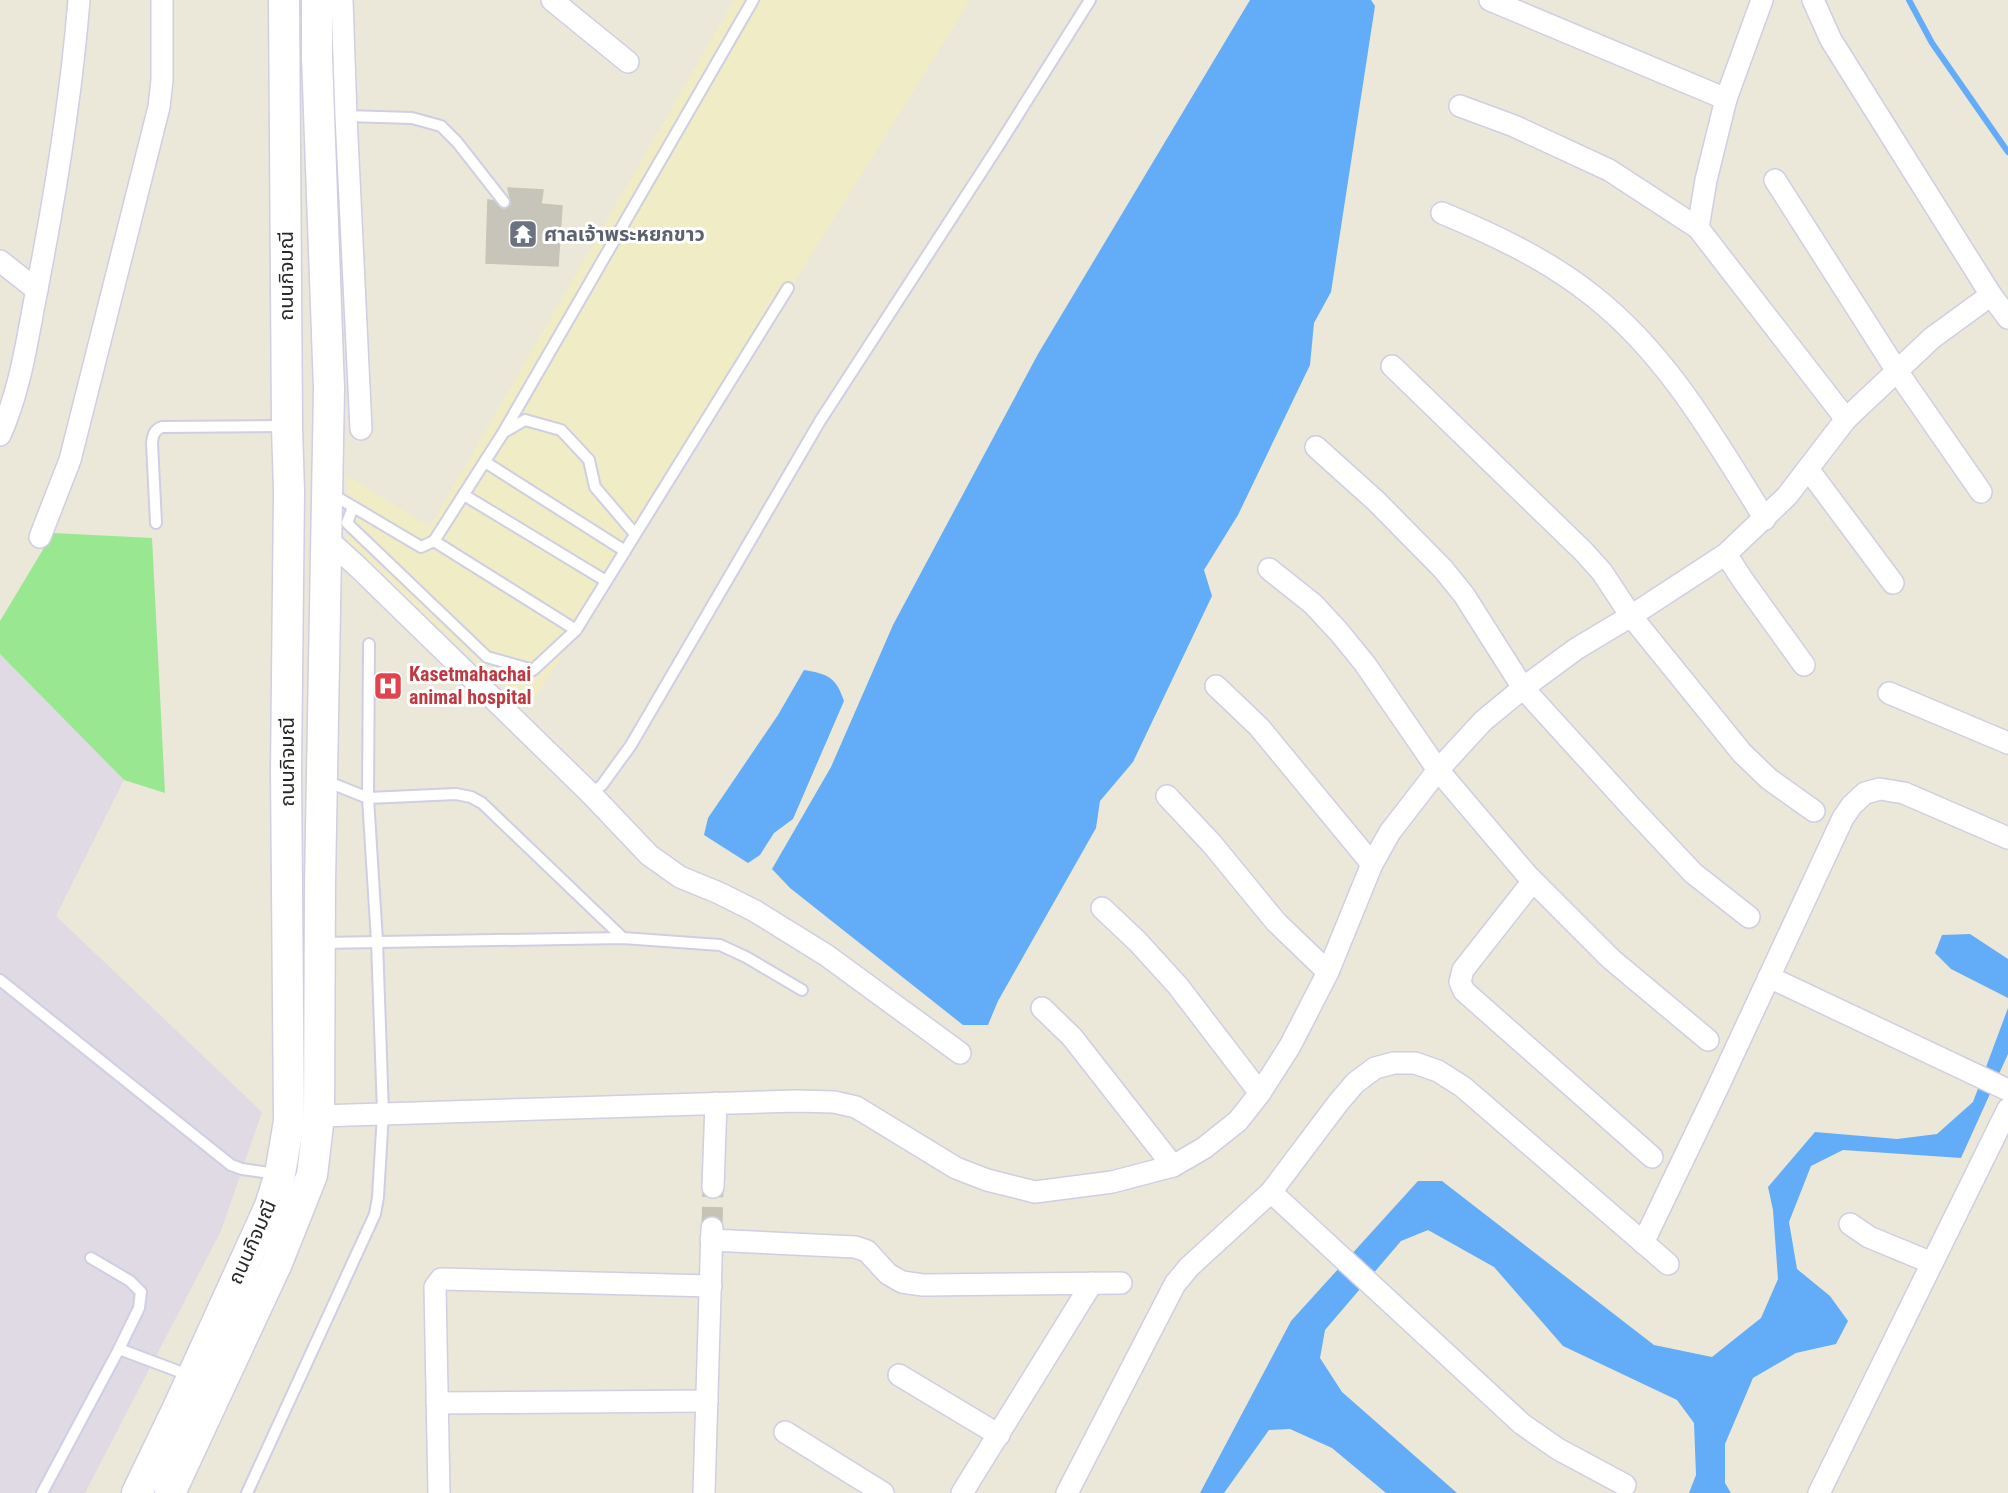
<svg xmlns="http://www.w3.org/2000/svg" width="2008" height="1493" font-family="'Roboto Condensed','Noto Sans Thai',sans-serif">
<rect width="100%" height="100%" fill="#ece8d9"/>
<!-- industrial -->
<polygon fill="#dfdae4" points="0,654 124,780 56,916 262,1112 221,1231 85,1493 0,1493"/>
<!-- education -->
<polygon fill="#f0ecc6" points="734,0 970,0 529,708 346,544 348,476 430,527"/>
<!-- green -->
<polygon fill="#99e791" points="53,533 152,538 165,793 124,780 0,654 0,621"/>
<!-- water -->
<g fill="#63acf7">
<polygon points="1250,0 1371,0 1375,6 1331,292 1314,323 1310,365 1238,515 1204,570 1212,596 1133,762 1100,801 1096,828 998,1001 988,1025 963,1025 790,888 772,869 831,767 893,625 1038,354"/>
<path d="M804,670C828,674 836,677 844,701L793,819L774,833L760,855L748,863L704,835L708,818L778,715Z"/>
<polygon points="1970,934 2008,959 2008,998 1951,969 1935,953 1942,935"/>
<polygon points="2008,1008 2008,1054 1961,1158 1843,1150 1811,1166 1789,1222 1797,1269 1830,1296 1848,1321 1836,1344 1796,1353 1753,1378 1725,1444 1725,1483 1731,1493 1689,1493 1696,1475 1694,1423 1677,1400 1563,1346 1494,1267 1428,1230 1401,1241 1325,1330 1320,1358 1342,1392 1457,1493 1386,1493 1332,1448 1290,1429 1269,1430 1224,1493 1200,1493 1291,1321 1418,1181 1442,1181 1654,1345 1712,1357 1761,1318 1778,1279 1773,1210 1768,1187 1815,1132 1897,1139 1937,1134 1973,1102"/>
</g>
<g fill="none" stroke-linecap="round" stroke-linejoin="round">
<!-- stream -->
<polyline stroke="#63acf7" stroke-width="6" points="1909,0 1932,43 2008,152"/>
</g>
<!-- building -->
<polygon fill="#c7c5b9" stroke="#c7c5b3" stroke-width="1.5" points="508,188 543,190 541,204 562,206 558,266 486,263 488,200 494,201 501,209 508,208 511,205 511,202"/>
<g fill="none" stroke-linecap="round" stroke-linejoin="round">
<!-- street-tunnel -->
<polyline stroke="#c5c2b6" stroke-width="21" stroke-dasharray="21 10" stroke-linecap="butt" points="712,1228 713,1187"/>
<!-- lane casing -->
<g stroke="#cfcee3" stroke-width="14">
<g id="lane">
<polyline points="346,116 412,118 441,126 457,142 504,202"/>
<polyline points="504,432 525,420 561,430 589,460 595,487 635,534"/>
<polyline points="485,462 625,551"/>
<polyline points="330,493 421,547 434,541 503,433 753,0"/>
<polyline points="464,495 606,581"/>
<polyline points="353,507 347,523 487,657 533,670 576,630 788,288"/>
<path d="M156,523L152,443C153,435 154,430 162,427L284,426"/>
<polyline points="434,541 576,630"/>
<polyline points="326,781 368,798 456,794 471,797 482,803 623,938"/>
<polyline points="591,794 602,785 631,745 820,421 997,148 1090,0"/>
<polyline points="321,943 623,938 720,945 746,957 802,990"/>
<polyline points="0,980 231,1165 242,1169 277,1174"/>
<polyline points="91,1258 130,1281 141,1292 139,1308 119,1349"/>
<polyline points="42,1493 119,1349 191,1376"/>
<polyline points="247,1493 375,1214 378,1197 383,1113 377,941 368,798 369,644"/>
</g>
</g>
<!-- street casing -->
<g stroke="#cfcee3" stroke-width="24">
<g id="street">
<polyline points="342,0 346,116 361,429"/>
<polyline points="552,0 628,62"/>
<polyline points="1490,0 1726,99"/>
<polyline points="1813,0 1831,40 1991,295 2008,318"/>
<polyline points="1460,106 1514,126 1609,170 1698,228"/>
<polyline points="1775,180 1897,371 1981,492"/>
<path d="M1442,213C1495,235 1548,260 1593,296C1668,355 1715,439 1765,519"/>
<polyline points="0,261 37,290"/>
<polyline points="1392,366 1583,551 1602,572 1631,616 1742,753 1769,779 1814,811"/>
<polyline points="1846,419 1932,338 1991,295"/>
<path d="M0,435C20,391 27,341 36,294C55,197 71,99 79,0"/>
<polyline points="1316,447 1376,501 1443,569 1464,595 1523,688 1633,809 1693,873 1749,917"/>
<polyline points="1808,469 1893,583"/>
<polyline points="40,537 70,460 159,107 162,80 162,0"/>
<polyline points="326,538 359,568 591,794 649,855 680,877 719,893 755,911 826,955 960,1053"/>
<polyline points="1726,554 1742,579 1804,665"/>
<polyline points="1269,569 1313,604 1339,632 1365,664 1438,770 1528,876 1611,959 1708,1040"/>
<polyline points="1216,686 1259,727 1372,864"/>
<polyline points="1889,693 2008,743"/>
<polyline points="1167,796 1212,844 1276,922 1328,972"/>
<polyline points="1533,881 1463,970 1460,982 1464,991 1652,1157"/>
<polyline points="1102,908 1138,942 1178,986 1260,1093"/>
<polyline points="1769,977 2008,1090"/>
<polyline points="1042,1008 1072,1037 1173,1166"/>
<polyline points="319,1116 797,1101 834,1102 856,1107 956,1168 987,1180 1035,1192 1112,1182 1173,1166 1204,1148 1238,1121 1260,1093 1290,1046 1328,972 1372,864 1390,832 1438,770 1483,721 1523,688 1576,649 1631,616 1726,554 1787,496 1846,419 1698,228 1706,180 1726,99 1762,0"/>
<polyline points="713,1187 716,1103"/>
<polyline points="1271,1192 1522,1424 1558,1449 1625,1485"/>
<polyline points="1850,1224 1869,1237 1932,1263"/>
<polyline points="711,1240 855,1247 867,1251 888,1274 902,1282 923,1285 1121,1283"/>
<polyline points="1643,1243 1717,1089 1843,818 1852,805 1865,793 1880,789 1904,793 2008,838"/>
<polyline points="899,1375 999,1435"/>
<polyline points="437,1403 707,1401"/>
<polyline points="785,1432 883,1493"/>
<polyline points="439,1493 435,1287 441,1279 711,1286"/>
<polyline points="704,1493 712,1228"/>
<polyline points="962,1493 1092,1283"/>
<polyline points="1067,1493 1175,1284 1189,1267 1271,1192 1338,1103 1355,1083 1375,1068 1394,1063 1415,1063 1438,1071 1463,1087 1668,1264"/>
<polyline points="1819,1493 2008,1109"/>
</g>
</g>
<!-- secondary casing -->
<g stroke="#cfcee3" stroke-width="33">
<g id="secondary">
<polyline points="137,1493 178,1408 270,1206 280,1174 289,1121 286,771 289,491 287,426 284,0"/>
<polyline points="170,1493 277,1263 295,1218 312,1175 319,1116 320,884 329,389 317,57 317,0"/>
</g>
</g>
<!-- lane -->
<use href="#lane" stroke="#fff" stroke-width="10"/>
<!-- street -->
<use href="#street" stroke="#fff" stroke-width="21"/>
<!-- secondary -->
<use href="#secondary" stroke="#fff" stroke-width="30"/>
</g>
<!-- icons -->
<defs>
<g id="temple-square" transform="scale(1.5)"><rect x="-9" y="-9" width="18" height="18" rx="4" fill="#6b7280" stroke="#fff"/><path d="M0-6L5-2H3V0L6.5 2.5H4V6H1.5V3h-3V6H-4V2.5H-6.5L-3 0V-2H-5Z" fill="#fff"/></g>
<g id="hospital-square" transform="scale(1.5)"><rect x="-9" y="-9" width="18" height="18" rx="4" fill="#e0444e" stroke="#fff"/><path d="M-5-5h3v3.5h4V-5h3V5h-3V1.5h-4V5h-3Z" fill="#fff"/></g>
</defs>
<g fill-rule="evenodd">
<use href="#temple-square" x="523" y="234"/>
<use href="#hospital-square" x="388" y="686"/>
</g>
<g text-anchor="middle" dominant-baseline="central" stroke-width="6" stroke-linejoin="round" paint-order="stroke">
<!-- worship labels -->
<g font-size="20" font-weight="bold" fill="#5b616d" stroke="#fff" text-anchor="start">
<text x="544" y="234">ศาลเจ้าพระหยกขาว</text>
</g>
<!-- street labels -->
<g font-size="20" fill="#282828" stroke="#fff">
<text transform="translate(286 276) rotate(-90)">ถนนกิจมณี</text>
<text transform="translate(287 762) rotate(-90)">ถนนกิจมณี</text>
<text transform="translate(252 1242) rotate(-66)">ถนนกิจมณี</text>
</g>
<!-- health labels -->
<g font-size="20" font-weight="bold" fill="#be3a42" stroke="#fff" text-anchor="start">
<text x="409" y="674">Kasetmahachai<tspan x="409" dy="23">animal hospital</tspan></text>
</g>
</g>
</svg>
